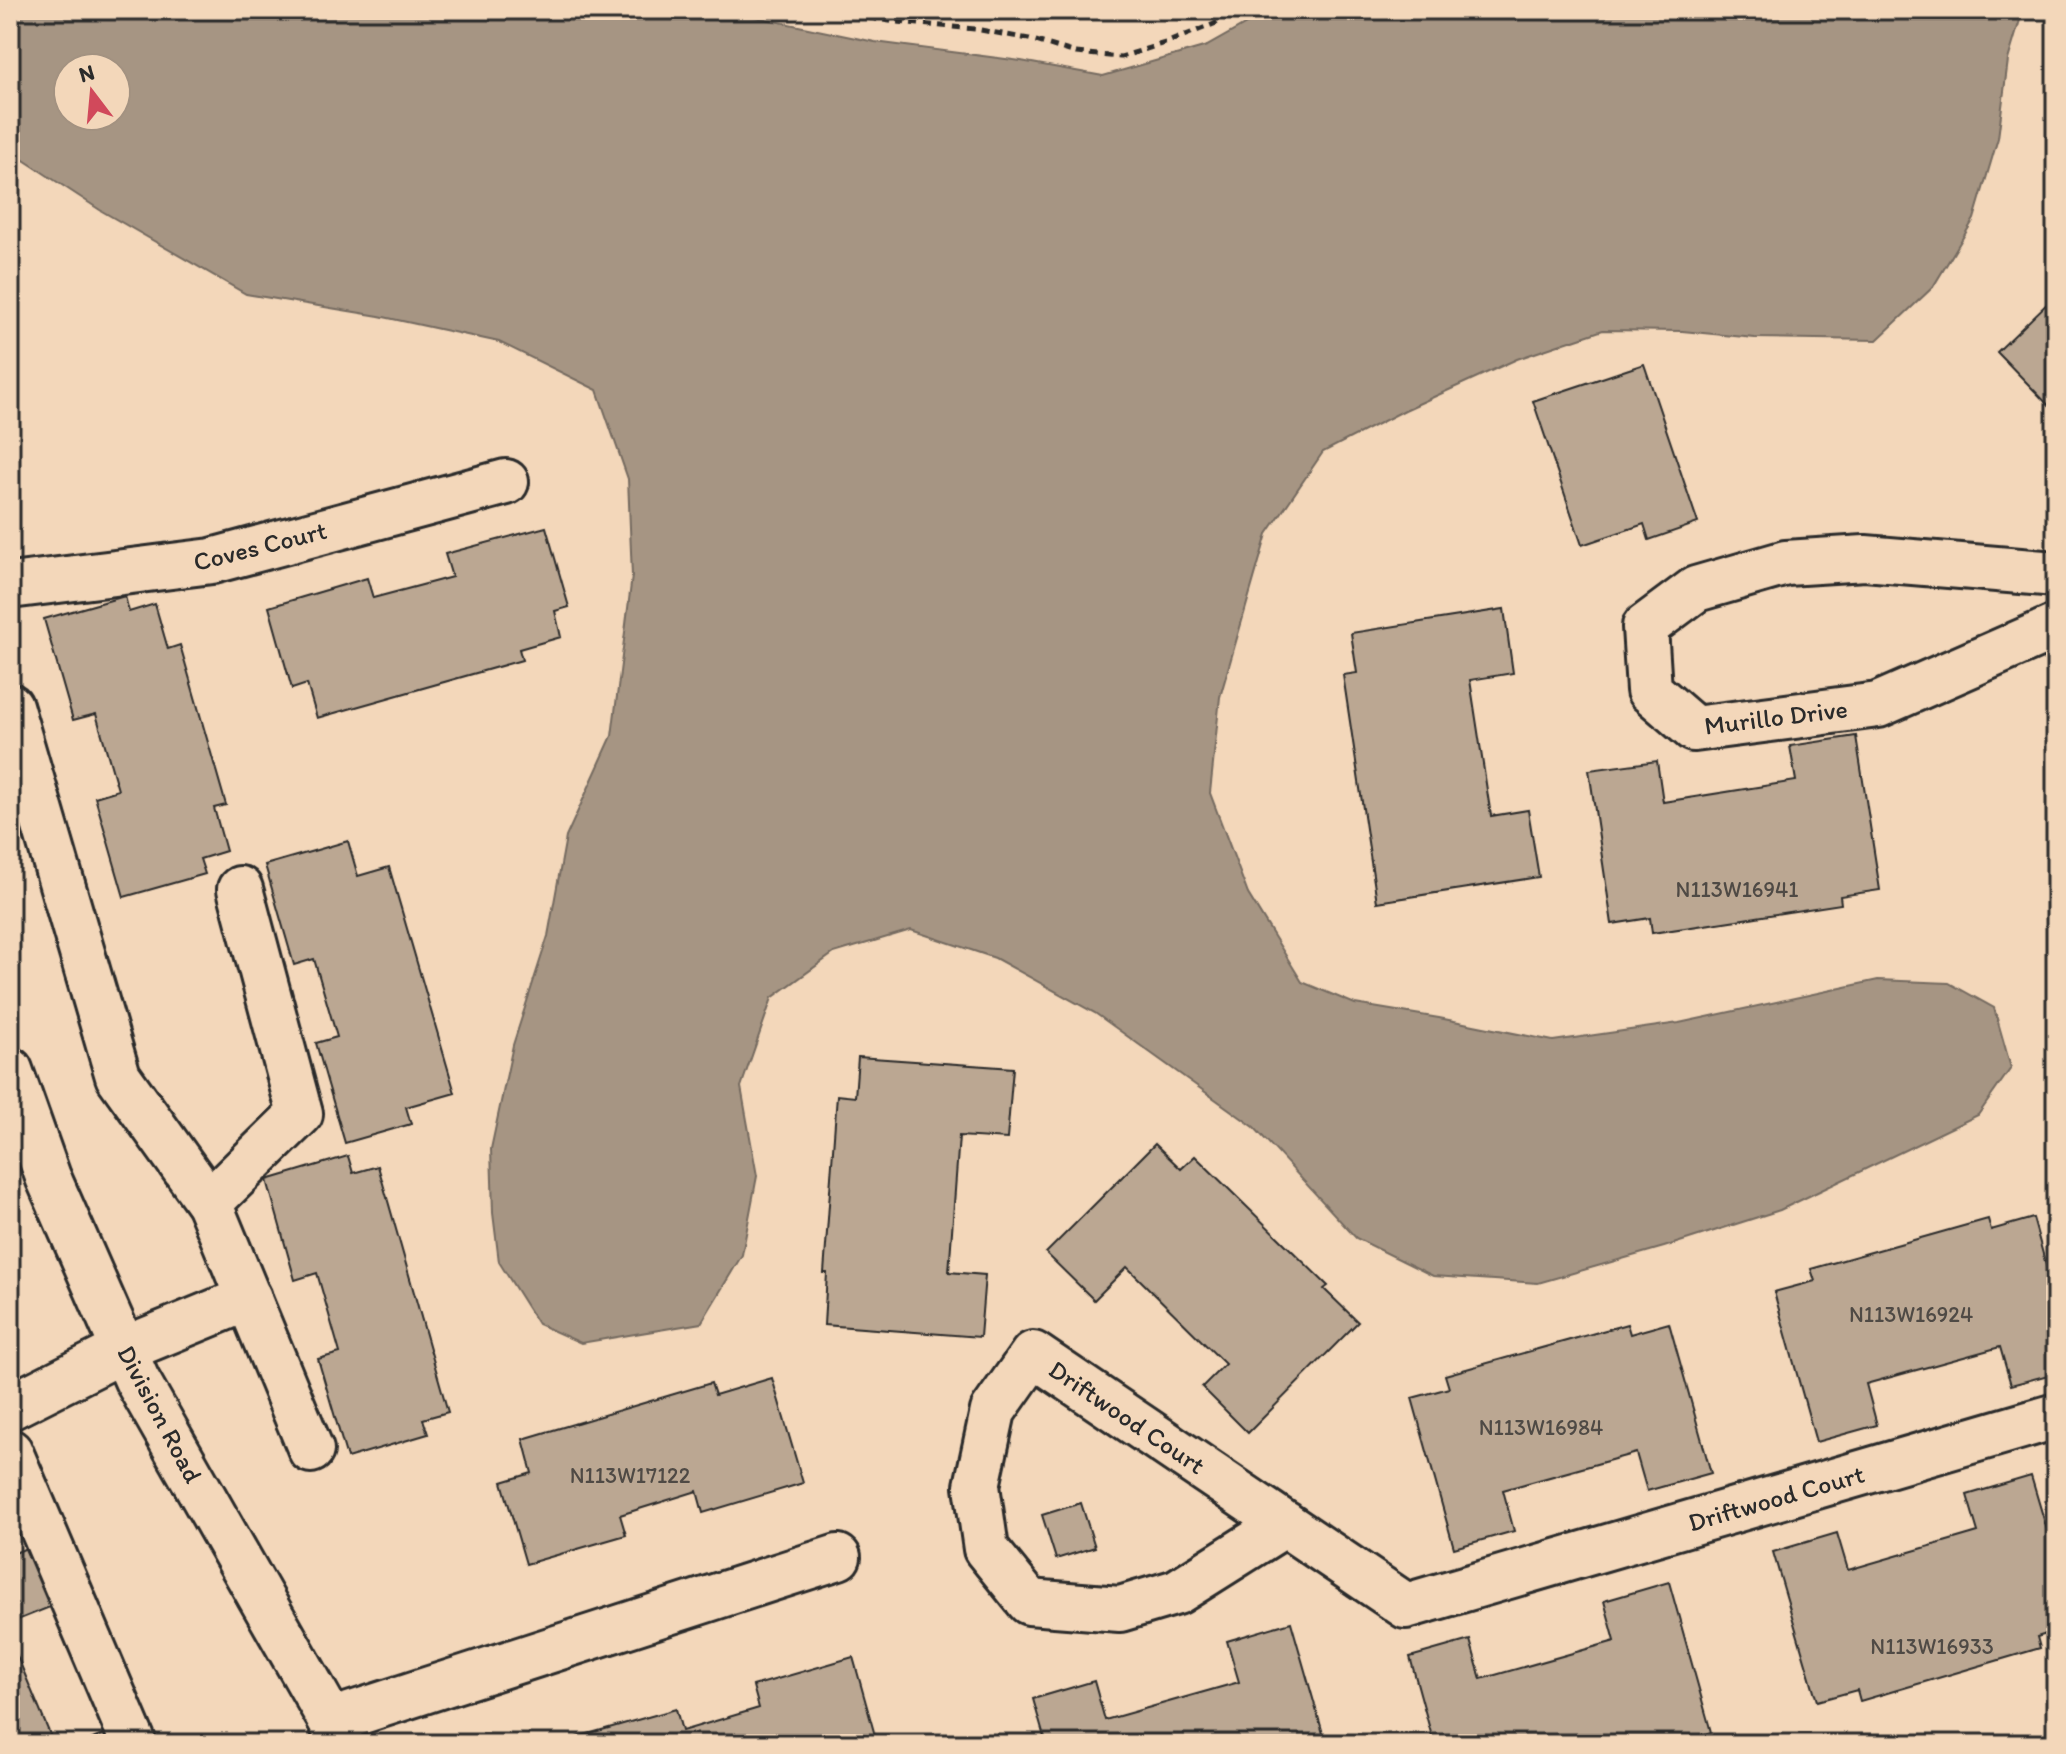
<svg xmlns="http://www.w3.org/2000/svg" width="2066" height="1754" font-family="Itim,sans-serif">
<rect width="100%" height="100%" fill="#f3d7ba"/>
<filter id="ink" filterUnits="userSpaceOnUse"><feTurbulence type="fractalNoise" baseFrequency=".0125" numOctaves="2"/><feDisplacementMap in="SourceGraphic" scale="16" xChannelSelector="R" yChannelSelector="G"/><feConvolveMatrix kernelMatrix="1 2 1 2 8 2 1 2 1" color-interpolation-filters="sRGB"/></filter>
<g filter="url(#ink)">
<!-- water -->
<path fill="#a69583" stroke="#756b60" stroke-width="2" fill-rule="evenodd" d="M10,10H722L875,42L1021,61L1103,76L1207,46L1271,10H2023L2008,60L1998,138L1974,219L1933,287L1877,340L1755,338L1682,331L1603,330L1517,359L1405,410L1323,452L1267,534L1220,697L1210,793L1248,894L1302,982L1355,1004L1439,1018L1553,1041L1679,1023L1878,980L1949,983L1994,1008L2011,1068L1978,1115L1780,1210L1664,1247L1538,1283L1433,1276L1356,1238L1254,1127L1095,1013L995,958L911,930L834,953L772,998L741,1087L757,1176L742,1255L701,1323L581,1343L538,1324L499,1262L493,1213L491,1149L513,1045L548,936L566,837L612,736L632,576L628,479L597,390L499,342L379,316L246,294L100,210L10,151ZM68,68H116V116H68Z"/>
<!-- building -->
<g fill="#bba792" stroke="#2b2b2b" stroke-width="2">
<polygon points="2056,295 2056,413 1997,352"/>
<polygon points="1644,364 1698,523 1649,540 1644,524 1582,545 1533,401"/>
<polygon points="546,527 569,607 555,611 561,637 519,649 522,660 317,718 307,684 292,689 269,607 367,578 373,598 452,577 445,554"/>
<polygon points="125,596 129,612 155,604 168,649 180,645 226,805 214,808 226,851 200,859 205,874 124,897 95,797 118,790 96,714 73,720 44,619"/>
<polygon points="1504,609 1513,673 1470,680 1491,816 1528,810 1539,877 1377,902 1343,675 1357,673 1351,633"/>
<polygon points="1856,736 1880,890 1840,896 1841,904 1652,933 1650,918 1612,924 1589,770 1657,761 1663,802 1796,781 1790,746"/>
<polygon points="348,841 358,876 389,867 455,1093 406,1107 411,1124 345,1143 316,1043 337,1037 314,959 294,965 265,865"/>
<polygon points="858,1057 1013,1068 1007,1139 959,1136 949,1272 985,1275 980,1337 824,1325 827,1273 824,1273 837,1095 855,1097"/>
<polygon points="1155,1144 1181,1169 1195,1156 1328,1286 1324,1289 1358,1322 1248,1433 1202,1387 1225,1364 1127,1267 1094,1300 1046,1253"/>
<polygon points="348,1156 353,1173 378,1166 448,1412 423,1419 428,1434 347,1458 318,1359 340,1353 317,1273 295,1280 267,1180"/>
<polygon points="2033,1218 2056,1301 2056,1373 2011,1385 2000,1347 1866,1384 1877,1425 1816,1442 1774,1292 1815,1281 1811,1269 1988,1219 1991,1230"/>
<polygon points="1669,1323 1711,1473 1647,1491 1636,1453 1503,1490 1514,1531 1454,1548 1412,1398 1449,1388 1445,1375 1627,1324 1630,1334"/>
<polygon points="772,1378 803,1483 703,1513 697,1491 620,1515 626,1535 526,1564 502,1482 532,1473 523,1439 711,1383 715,1395"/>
<polygon points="2031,1476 2056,1560 2056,1631 2037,1637 2040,1648 1860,1701 1857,1690 1817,1701 1773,1552 1837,1533 1848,1570 1978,1532 1967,1495"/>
<polygon points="1081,1503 1095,1547 1056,1559 1042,1515"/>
<polygon points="31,1546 55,1605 10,1623 10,1555"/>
<polygon points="1669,1582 1711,1732 1674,1744 1434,1744 1410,1657 1470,1640 1481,1679 1615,1641 1604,1601"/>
<polygon points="1291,1622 1326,1744 1046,1744 1033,1699 1094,1681 1105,1720 1239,1682 1227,1641"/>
<polygon points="10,1639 54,1744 10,1744"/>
<polygon points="853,1657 876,1739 861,1744 579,1744 577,1737 676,1709 682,1731 759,1708 753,1686"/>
<polygon points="111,1731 117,1744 81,1744"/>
</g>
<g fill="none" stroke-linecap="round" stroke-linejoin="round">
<!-- minor casing -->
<g stroke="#2b2b2b" stroke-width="50">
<g id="minor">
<polyline points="2056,574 1865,558 1786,563 1696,589 1645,627 1649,690 1694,729 1878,705 2056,627"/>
<polyline points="10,586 212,561 506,482"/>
<polyline points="10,706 118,1076 209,1203 311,1450"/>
<polyline points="10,1070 48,1177 137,1380 331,1721 341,1744"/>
<polyline points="209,1203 300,1114 240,889"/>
<polyline points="10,1407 125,1349 249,1298"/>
<polyline points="10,1452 134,1744"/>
<polyline points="1285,1524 1177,1592 1120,1609 1029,1602 986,1549 977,1486 993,1411 1033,1354 1406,1606 2056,1416"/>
<polyline points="331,1721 838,1557"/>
</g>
</g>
<!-- path -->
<polyline stroke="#2b2b2b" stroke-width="5" stroke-dasharray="8 6" stroke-linecap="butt" points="814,10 897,22 975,29 1029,39 1076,53 1121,57 1168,42 1214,24 1239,10"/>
<!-- minor -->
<use href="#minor" stroke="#f3d7ba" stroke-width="44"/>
</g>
</g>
<g text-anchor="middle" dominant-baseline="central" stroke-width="7" stroke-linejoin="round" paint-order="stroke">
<!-- number labels -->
<g font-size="22" fill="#4f4a45">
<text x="1737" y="889">N113W16941</text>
<text x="1911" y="1314">N113W16924</text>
<text x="1541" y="1427">N113W16984</text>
<text x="630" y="1475">N113W17122</text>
<text x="1932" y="1646">N113W16933</text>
</g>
<!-- street labels -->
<g font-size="26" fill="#2b2b2b" stroke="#f3d7ba">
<text transform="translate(260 546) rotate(-14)">Coves Court</text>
<text transform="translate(1776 717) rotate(-7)">Murillo Drive</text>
<text transform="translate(160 1414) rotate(62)">Division Road</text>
<text transform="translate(1127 1417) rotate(34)">Driftwood Court</text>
<text transform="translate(1776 1498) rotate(-16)">Driftwood Court</text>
</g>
</g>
<!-- margin -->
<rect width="2066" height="1754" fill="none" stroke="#f3d7ba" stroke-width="40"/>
<rect x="20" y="20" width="2026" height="1714" fill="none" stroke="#2b2b2b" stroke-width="3" filter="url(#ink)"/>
<!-- north arrow -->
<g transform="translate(92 92) rotate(344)"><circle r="38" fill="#f3d7ba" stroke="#a39281" stroke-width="2"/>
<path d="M0-6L14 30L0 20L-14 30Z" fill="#d1495b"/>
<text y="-12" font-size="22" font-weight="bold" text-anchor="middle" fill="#2b2b2b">N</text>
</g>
</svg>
